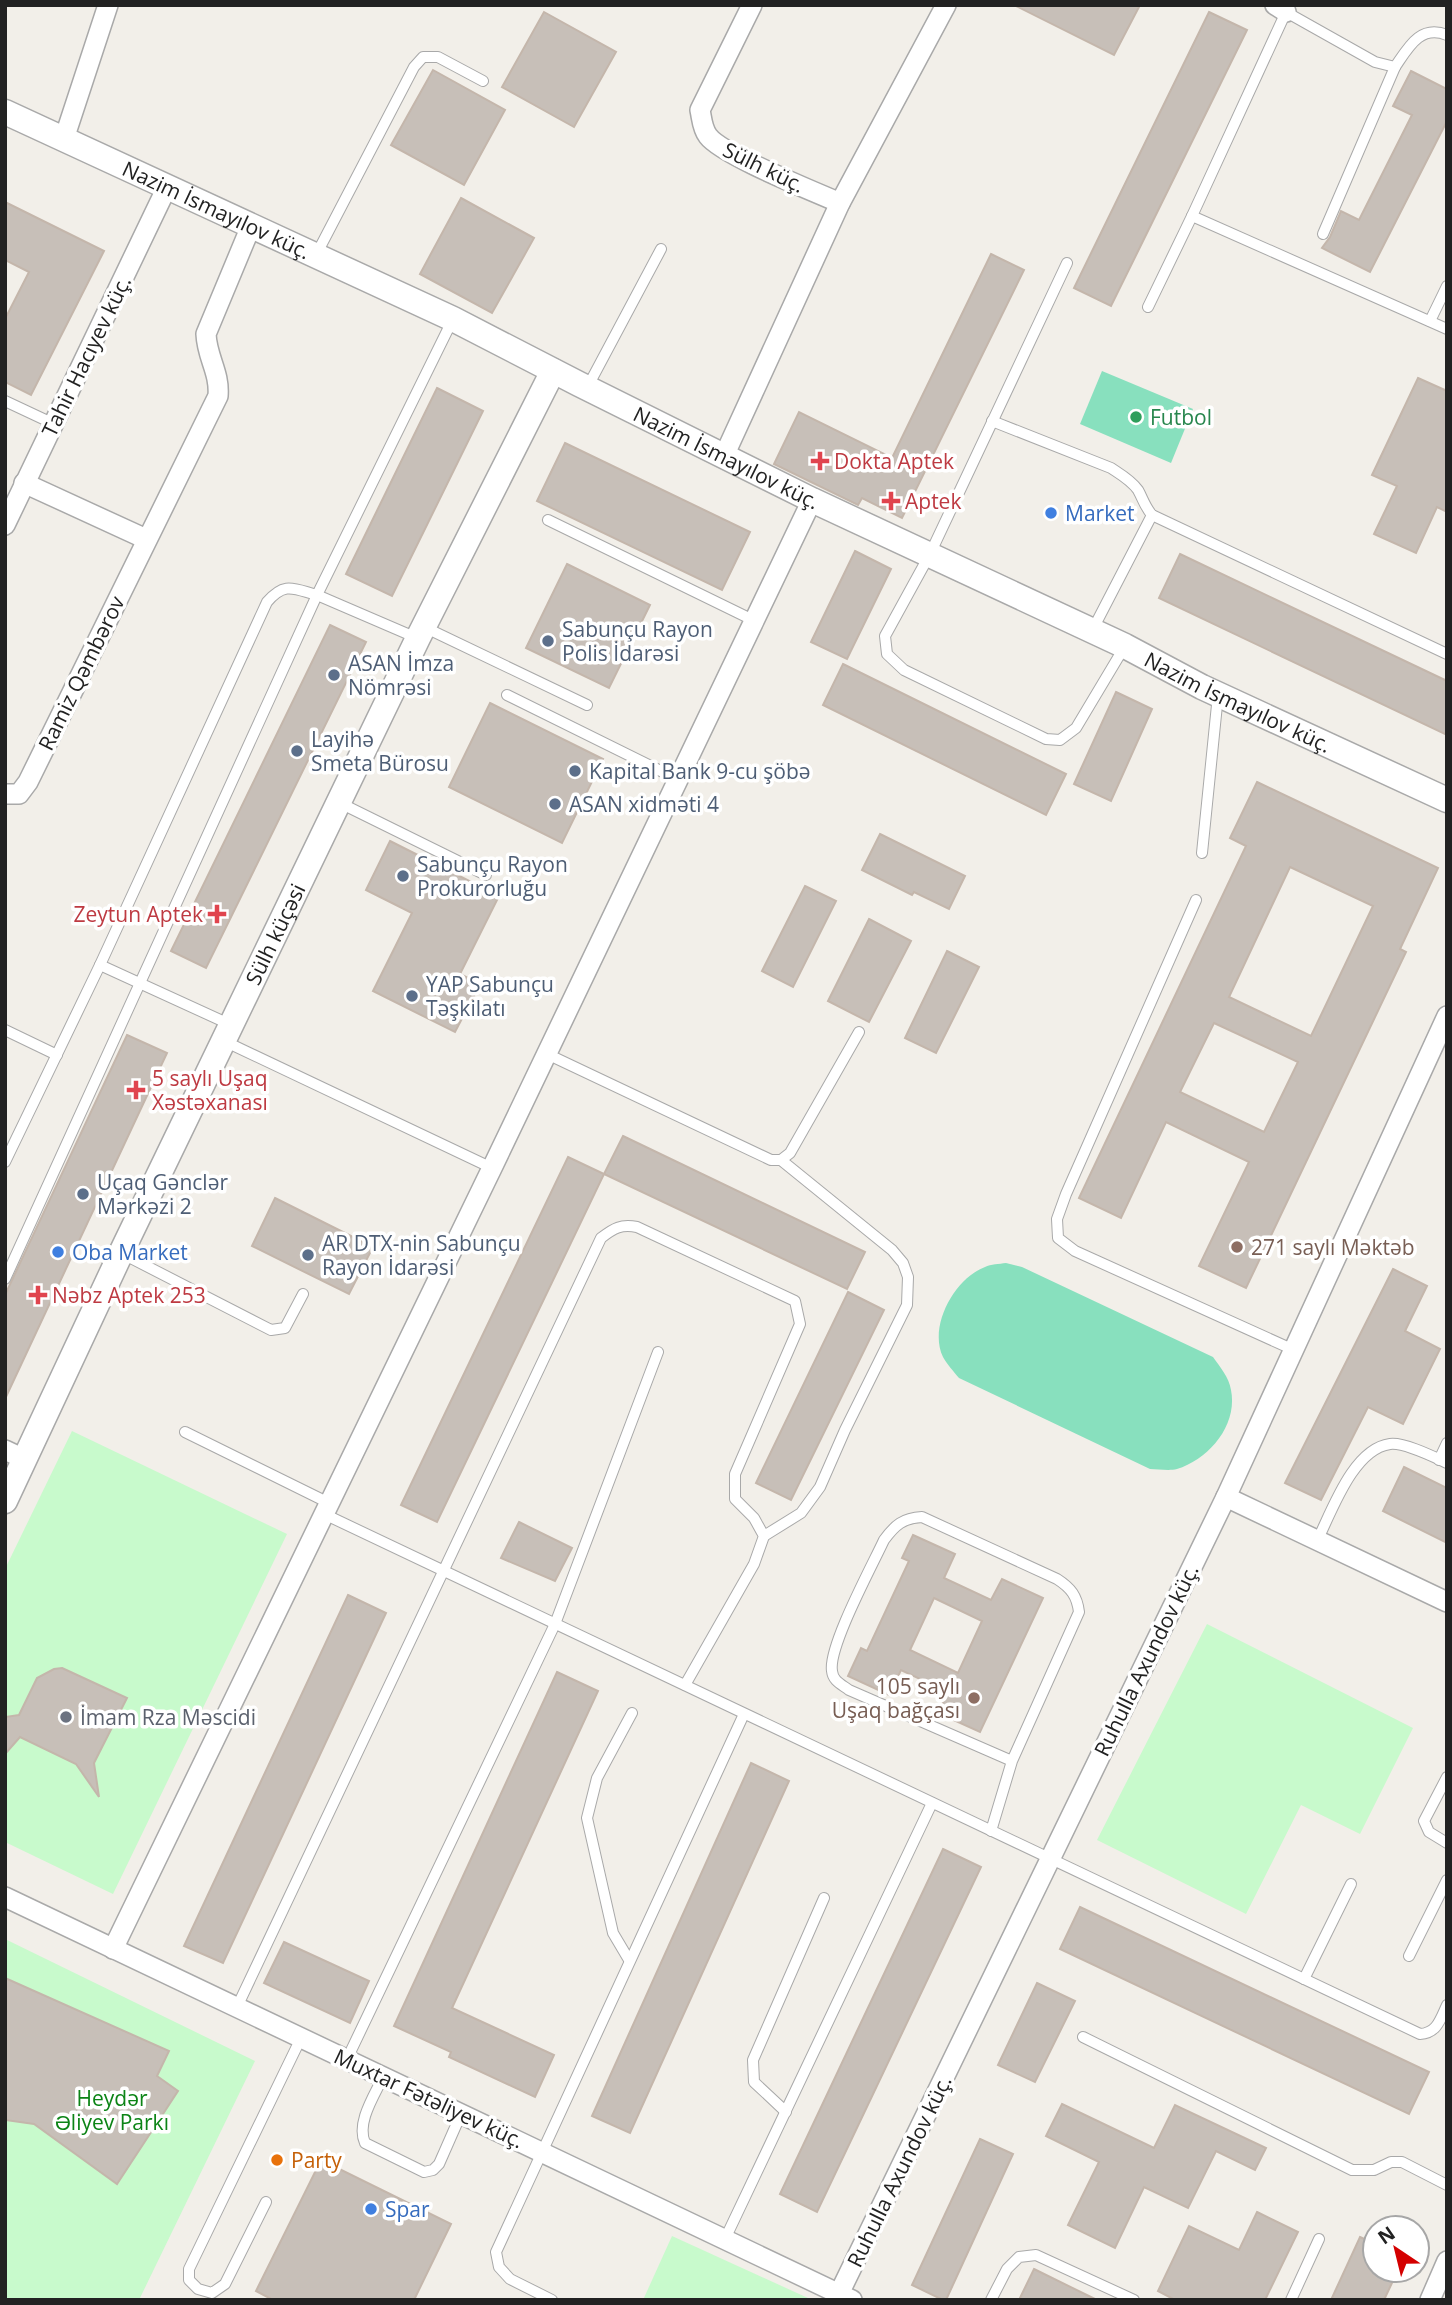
<svg xmlns="http://www.w3.org/2000/svg" width="1452" height="2305" font-family="'Open Sans',sans-serif">
<rect width="100%" height="100%" fill="#f2efe9"/>
<!-- park -->
<g fill="#c8facc">
<polygon points="72,1431 287,1534 113,1894 5,1842 5,1569"/>
<polygon points="1207,1624 1413,1728 1360,1834 1301,1805 1246,1914 1097,1840"/>
<polygon points="5,1939 255,2061 139,2300 5,2300"/>
<polygon points="672,2236 808,2298 807,2300 643,2300"/>
</g>
<!-- pitch -->
<g fill="#88e0be">
<polygon points="1102,371 1193,409 1171,463 1080,424"/>
<path d="M1006,1263L1022,1267L1213,1357C1220,1367 1229,1377 1231,1390C1238,1425 1209,1459 1177,1469C1169,1471 1158,1469 1150,1469L959,1378C954,1372 947,1364 943,1357C928,1326 955,1278 985,1267C991,1264 999,1264 1006,1263Z"/>
</g>
<!-- building -->
<g fill="#c7bfb8" stroke="#c4b6ab" stroke-width="2" fill-rule="evenodd">
<polygon points="1014,5 1140,5 1114,55"/>
<polygon points="544,12 616,52 574,127 502,87"/>
<polygon points="1209,12 1247,30 1111,306 1074,288"/>
<polygon points="433,70 505,110 464,185 391,145"/>
<polygon points="1411,71 1447,89 1447,121 1370,272 1322,248 1330,237 1341,211 1359,220 1412,115 1393,106"/>
<polygon points="461,198 534,238 492,313 420,274"/>
<polygon points="5,202 104,251 31,395 5,382 5,319 29,272 5,260"/>
<polygon points="991,254 1024,270 902,518 862,498 858,505 774,464 799,412 892,458"/>
<polygon points="1418,378 1447,391 1447,512 1437,507 1416,553 1374,534 1397,486 1372,475"/>
<polygon points="437,388 483,411 392,596 346,574"/>
<polygon points="565,443 750,532 722,590 537,501"/>
<polygon points="855,551 891,569 847,659 811,642"/>
<polygon points="1180,554 1447,681 1447,735 1159,598"/>
<polygon points="567,564 650,605 609,688 526,648"/>
<polygon points="330,625 366,642 206,968 171,951"/>
<polygon points="843,664 1066,774 1046,815 823,705"/>
<polygon points="1116,692 1152,709 1111,801 1074,784"/>
<polygon points="490,703 603,759 562,843 449,787"/>
<path d="M1257,782L1438,868L1400,949L1406,952L1246,1288L1199,1266L1249,1162L1166,1122L1121,1218L1079,1198L1246,846L1230,838ZM1290,867L1373,906L1311,1036L1229,997ZM1214,1023L1298,1062L1264,1132L1180,1092Z"/>
<polygon points="880,834 965,876 949,909 914,892 912,895 862,870"/>
<polygon points="390,841 499,896 460,974 480,984 455,1032 373,991 412,913 366,890"/>
<polygon points="805,886 836,901 793,987 762,971"/>
<polygon points="869,919 911,941 869,1022 828,1001"/>
<polygon points="947,951 979,967 936,1053 905,1038"/>
<polygon points="127,1035 167,1053 5,1399 5,1295"/>
<polygon points="623,1136 865,1252 847,1289 604,1174"/>
<polygon points="568,1157 604,1174 437,1522 401,1505"/>
<polygon points="275,1198 373,1247 349,1294 252,1246"/>
<polygon points="1393,1269 1427,1286 1405,1331 1440,1349 1403,1424 1368,1407 1321,1500 1285,1483"/>
<polygon points="848,1292 884,1310 791,1500 756,1483"/>
<polygon points="1404,1467 1447,1488 1447,1543 1383,1511"/>
<polygon points="519,1522 572,1548 555,1581 501,1558"/>
<path d="M913,1535L955,1554L944,1578L991,1600L1002,1579L1043,1598L980,1732L938,1713L948,1692L901,1670L889,1695L848,1676L861,1648L867,1651L909,1561L902,1558ZM934,1598L982,1621L958,1673L910,1650Z"/>
<polygon points="348,1595 386,1613 223,1963 184,1946"/>
<polygon points="62,1668 127,1698 94,1763 99,1797 76,1764 20,1737 5,1754 5,1717 19,1715 37,1678 54,1669"/>
<polygon points="557,1672 598,1691 452,2008 554,2055 535,2097 449,2057 451,2052 394,2026"/>
<polygon points="751,1763 789,1781 630,2133 592,2116"/>
<polygon points="943,1849 981,1867 817,2212 780,2194"/>
<polygon points="1080,1907 1429,2072 1409,2114 1060,1949"/>
<polygon points="284,1942 369,1981 350,2023 264,1983"/>
<polygon points="5,1978 169,2051 157,2076 178,2091 117,2184 34,2124 5,2120"/>
<polygon points="1037,1983 1075,2001 1035,2082 998,2065"/>
<polygon points="1062,2104 1154,2148 1175,2105 1266,2148 1255,2170 1216,2151 1188,2208 1144,2187 1115,2248 1068,2225 1099,2162 1046,2136"/>
<polygon points="980,2139 1013,2154 946,2300 943,2300 912,2285"/>
<polygon points="321,2160 451,2224 414,2300 273,2300 256,2291"/>
<polygon points="1257,2212 1298,2232 1265,2300 1175,2300 1158,2291 1189,2226 1239,2250"/>
<polygon points="1360,2237 1375,2244 1375,2270 1398,2270 1384,2300 1331,2300"/>
<polygon points="1034,2269 1097,2300 1019,2300"/>
</g>
<g fill="none" stroke-linecap="round" stroke-linejoin="round">
<!-- service casing -->
<g stroke="#a9a9a9" stroke-width="12">
<g id="service">
<polyline points="1192,216 1447,329"/>
<polyline points="1323,234 1395,67"/>
<polyline points="316,255 414,67 423,57 438,57 483,81"/>
<polyline points="1067,263 930,554 885,636 887,654 904,670 1046,739 1060,740 1076,728 1125,646"/>
<path d="M1148,307L1192,216L1286,12L1375,62L1395,67C1408,48 1420,24 1447,35"/>
<polyline points="1430,321 1447,286"/>
<polyline points="587,388 661,249"/>
<polyline points="5,401 54,424"/>
<path d="M992,421L1111,468C1120,474 1131,480 1138,490C1143,499 1145,507 1152,515L1447,654"/>
<polyline points="548,520 755,621"/>
<polyline points="424,627 587,705"/>
<polyline points="1093,629 1152,515"/>
<polyline points="507,695 679,780"/>
<polyline points="340,803 486,875"/>
<polyline points="1202,853 1218,695"/>
<polyline points="1196,900 1066,1194 1057,1219 1058,1238 1075,1251 1294,1350"/>
<polyline points="100,965 229,1024"/>
<polyline points="5,1030 57,1055"/>
<polyline points="224,1041 492,1168"/>
<polyline points="547,1054 771,1160 781,1160 790,1153 859,1032"/>
<path d="M5,1162L100,965L267,602C285,581 294,589 317,595L453,319"/>
<polyline points="121,1253 271,1330 285,1328 303,1294"/>
<polyline points="5,1279 317,595 417,638"/>
<polyline points="185,1432 329,1503"/>
<polyline points="1439,1460 1447,1443"/>
<path d="M324,1514L1420,2034C1437,2033 1440,2020 1447,2005"/>
<polyline points="764,1536 801,1513 820,1487 845,1430 907,1305 908,1277 903,1263 892,1250 781,1160"/>
<path d="M1317,1541C1332,1511 1353,1449 1390,1444C1404,1442 1434,1457 1447,1463"/>
<polyline points="1447,1777 1424,1821 1429,1832 1447,1843"/>
<path d="M991,1831L1012,1761L1079,1612C1077,1596 1071,1588 1057,1579L922,1517C903,1518 895,1525 884,1540C872,1566 828,1647 832,1671C833,1681 841,1684 849,1690L1012,1761"/>
<polyline points="1409,1956 1447,1880"/>
<polyline points="629,1960 613,1933 587,1818 597,1778 632,1713"/>
<polyline points="1304,1979 1351,1884"/>
<path d="M237,2007L601,1238C614,1228 621,1224 637,1227L795,1301L800,1324L735,1474V1499L754,1518L764,1536L754,1564L685,1685"/>
<polyline points="1083,2037 1352,2170 1374,2170 1391,2162 1402,2162 1447,2185"/>
<polyline points="347,2059 555,1624 658,1352"/>
<path d="M383,2077C374,2096 356,2123 365,2143L424,2172L433,2170L439,2164L461,2114"/>
<polyline points="786,2112 754,2082 753,2060 824,1898"/>
<polyline points="266,2202 225,2284 212,2293 198,2289 189,2280 189,2269 301,2038"/>
<polyline points="725,2239 932,1803"/>
<polyline points="552,2300 510,2279 499,2267 496,2252 744,1714"/>
<polyline points="991,2300 1007,2269 1019,2257 1036,2255 1134,2300"/>
<polyline points="1291,2300 1319,2239"/>
</g>
</g>
<!-- minor casing -->
<g stroke="#a9a9a9" stroke-width="22">
<g id="minor">
<path d="M752,5L700,110C702,119 702,128 708,136C722,155 813,191 840,203"/>
<polyline points="1275,5 1286,12"/>
<polyline points="64,139 108,5"/>
<polyline points="724,456 840,203 946,5"/>
<polyline points="24,483 146,539"/>
<polyline points="5,525 167,187"/>
<path d="M5,794H19L28,782L218,396C220,372 207,358 206,334L251,226"/>
<polyline points="5,1450 24,1459"/>
<polyline points="1226,1497 1447,1602"/>
<polyline points="5,1897 852,2300"/>
<polyline points="113,1949 492,1168 812,500"/>
<polyline points="836,2300 1226,1497 1447,1016"/>
<polyline points="1430,2300 1447,2261"/>
</g>
</g>
<!-- tertiary casing -->
<g stroke="#a9a9a9" stroke-width="27">
<g id="tertiary">
<path id="s1" d="M5,112L453,319L579,384L812,500L1125,646L1202,687L1447,800"/>
<path id="s2" d="M5,1501L121,1253L418,638L553,371"/>
</g>
</g>
<!-- service -->
<use href="#service" stroke="#fff" stroke-width="10"/>
<!-- minor -->
<use href="#minor" stroke="#fff" stroke-width="19"/>
<!-- tertiary -->
<use href="#tertiary" stroke="#fff" stroke-width="24"/>
</g>
<!-- markers -->
<circle fill="#2e9e5b" stroke="#fff" stroke-width="2.5" cx="1136" cy="417" r="7"/>
<g fill="#e0444e" stroke="#fff" stroke-width="2.5">
<path d="M816.5 450.5h7v7h7v7h-7v7h-7v-7h-7v-7h7z"/>
<path d="M887.5 490.5h7v7h7v7h-7v7h-7v-7h-7v-7h7z"/>
<path d="M213.5 903.5h7v7h7v7h-7v7h-7v-7h-7v-7h7z"/>
<path d="M132.5 1079.5h7v7h7v7h-7v7h-7v-7h-7v-7h7z"/>
<path d="M34.5 1284.5h7v7h7v7h-7v7h-7v-7h-7v-7h7z"/>
</g>
<g fill="#3f7fe0" stroke="#fff" stroke-width="2.5">
<circle cx="1051" cy="513" r="7"/>
<circle cx="58" cy="1252" r="7"/>
<circle cx="371" cy="2209" r="7"/>
</g>
<g fill="#5c6f8a" stroke="#fff" stroke-width="2.5">
<circle cx="548" cy="641" r="7"/>
<circle cx="334" cy="675" r="7"/>
<circle cx="297" cy="751" r="7"/>
<circle cx="575" cy="771" r="7"/>
<circle cx="555" cy="804" r="7"/>
<circle cx="403" cy="876" r="7"/>
<circle cx="412" cy="996" r="7"/>
<circle cx="83" cy="1194" r="7"/>
<circle cx="308" cy="1255" r="7"/>
</g>
<g fill="#8d6e63" stroke="#fff" stroke-width="2.5">
<circle cx="1237" cy="1247" r="7"/>
<circle cx="974" cy="1698" r="7"/>
</g>
<circle fill="#6b7280" stroke="#fff" stroke-width="2.5" cx="66" cy="1717" r="7"/>
<circle fill="#e8710a" stroke="#fff" stroke-width="2.5" cx="277" cy="2160" r="7"/>
<g text-anchor="middle" dominant-baseline="central" stroke-width="7" stroke-linejoin="round" paint-order="stroke">
<!-- street labels -->
<g font-size="21" fill="#222" stroke="#fff">
<text transform="translate(764 167) rotate(26)">Sülh küç.</text>
<text stroke="none"><textPath href="#s1" startOffset="233">Nazim İsmayılov küç.</textPath></text>
<text transform="translate(86 356) rotate(-64)">Tahir Hacıyev küç.</text>
<text stroke="none"><textPath href="#s1" startOffset="800">Nazim İsmayılov küç.</textPath></text>
<text transform="translate(81 673) rotate(-64)">Ramiz Qəmbərov</text>
<text stroke="none"><textPath href="#s1" startOffset="1367">Nazim İsmayılov küç.</textPath></text>
<text stroke="none"><textPath href="#s2" startOffset="628">Sülh küçəsi</textPath></text>
<text transform="translate(1146 1660) rotate(-64)">Ruhulla Axundov küç.</text>
<text transform="translate(429 2098) rotate(25)">Muxtar Fətəliyev küç.</text>
<text transform="translate(899 2171) rotate(-64)">Ruhulla Axundov küç.</text>
</g>
<!-- leisure labels -->
<g font-size="21" fill="#27864d" stroke="#fff" text-anchor="start">
<text x="1150" y="417">Futbol</text>
</g>
<!-- health labels -->
<g font-size="21" fill="#be3a42" stroke="#fff" text-anchor="start">
<text x="834" y="461">Dokta Aptek</text>
<text x="905" y="501">Aptek</text>
<text x="203" y="914" text-anchor="end">Zeytun Aptek</text>
<text x="152" y="1078">5 saylı Uşaq<tspan x="152" dy="24">Xəstəxanası</tspan></text>
<text x="52" y="1295">Nəbz Aptek 253</text>
</g>
<!-- shop labels -->
<g font-size="21" fill="#366cbe" stroke="#fff" text-anchor="start">
<text x="1065" y="513">Market</text>
<text x="72" y="1252">Oba Market</text>
<text x="385" y="2209">Spar</text>
</g>
<!-- service labels -->
<g font-size="21" fill="#4e5e75" stroke="#fff" text-anchor="start">
<text x="562" y="629">Sabunçu Rayon<tspan x="562" dy="24">Polis İdarəsi</tspan></text>
<text x="348" y="663">ASAN İmza<tspan x="348" dy="24">Nömrəsi</tspan></text>
<text x="311" y="739">Layihə<tspan x="311" dy="24">Smeta Bürosu</tspan></text>
<text x="589" y="771">Kapital Bank 9-cu şöbə</text>
<text x="569" y="804">ASAN xidməti 4</text>
<text x="417" y="864">Sabunçu Rayon<tspan x="417" dy="24">Prokurorluğu</tspan></text>
<text x="426" y="984">YAP Sabunçu<tspan x="426" dy="24">Təşkilatı</tspan></text>
<text x="97" y="1182">Uçaq Gənclər<tspan x="97" dy="24">Mərkəzi 2</tspan></text>
<text x="322" y="1243">AR DTX-nin Sabunçu<tspan x="322" dy="24">Rayon İdarəsi</tspan></text>
</g>
<!-- education labels -->
<g font-size="21" fill="#785e54" stroke="#fff" text-anchor="start">
<text x="1251" y="1247">271 saylı Məktəb</text>
<text x="960" y="1686" text-anchor="end">105 saylı<tspan x="960" dy="24">Uşaq bağçası</tspan></text>
</g>
<!-- worship labels -->
<g font-size="21" fill="#5b616d" stroke="#fff" text-anchor="start">
<text x="80" y="1717">İmam Rza Məscidi</text>
</g>
<!-- park labels -->
<g font-size="21" fill="#0c8416" stroke="#fff">
<text x="112" y="2098">Heydər<tspan x="112" dy="24">Əliyev Parkı</tspan></text>
</g>
<!-- food labels -->
<g font-size="21" fill="#c56008" stroke="#fff" text-anchor="start">
<text x="291" y="2160">Party</text>
</g>
</g>
<!-- border -->
<rect width="1452" height="2305" fill="none" stroke="#222222" stroke-width="14"/>
<!-- north arrow -->
<g transform="translate(1396 2249) rotate(325)"><circle r="33" fill="#ffffff" stroke="#a7a7a7" stroke-width="2"/>
<path d="M0-5L12 26L0 18L-12 26Z" fill="#d40000"/>
<text y="-10" font-size="19" font-weight="bold" text-anchor="middle" fill="#222222">N</text>
</g>
</svg>
